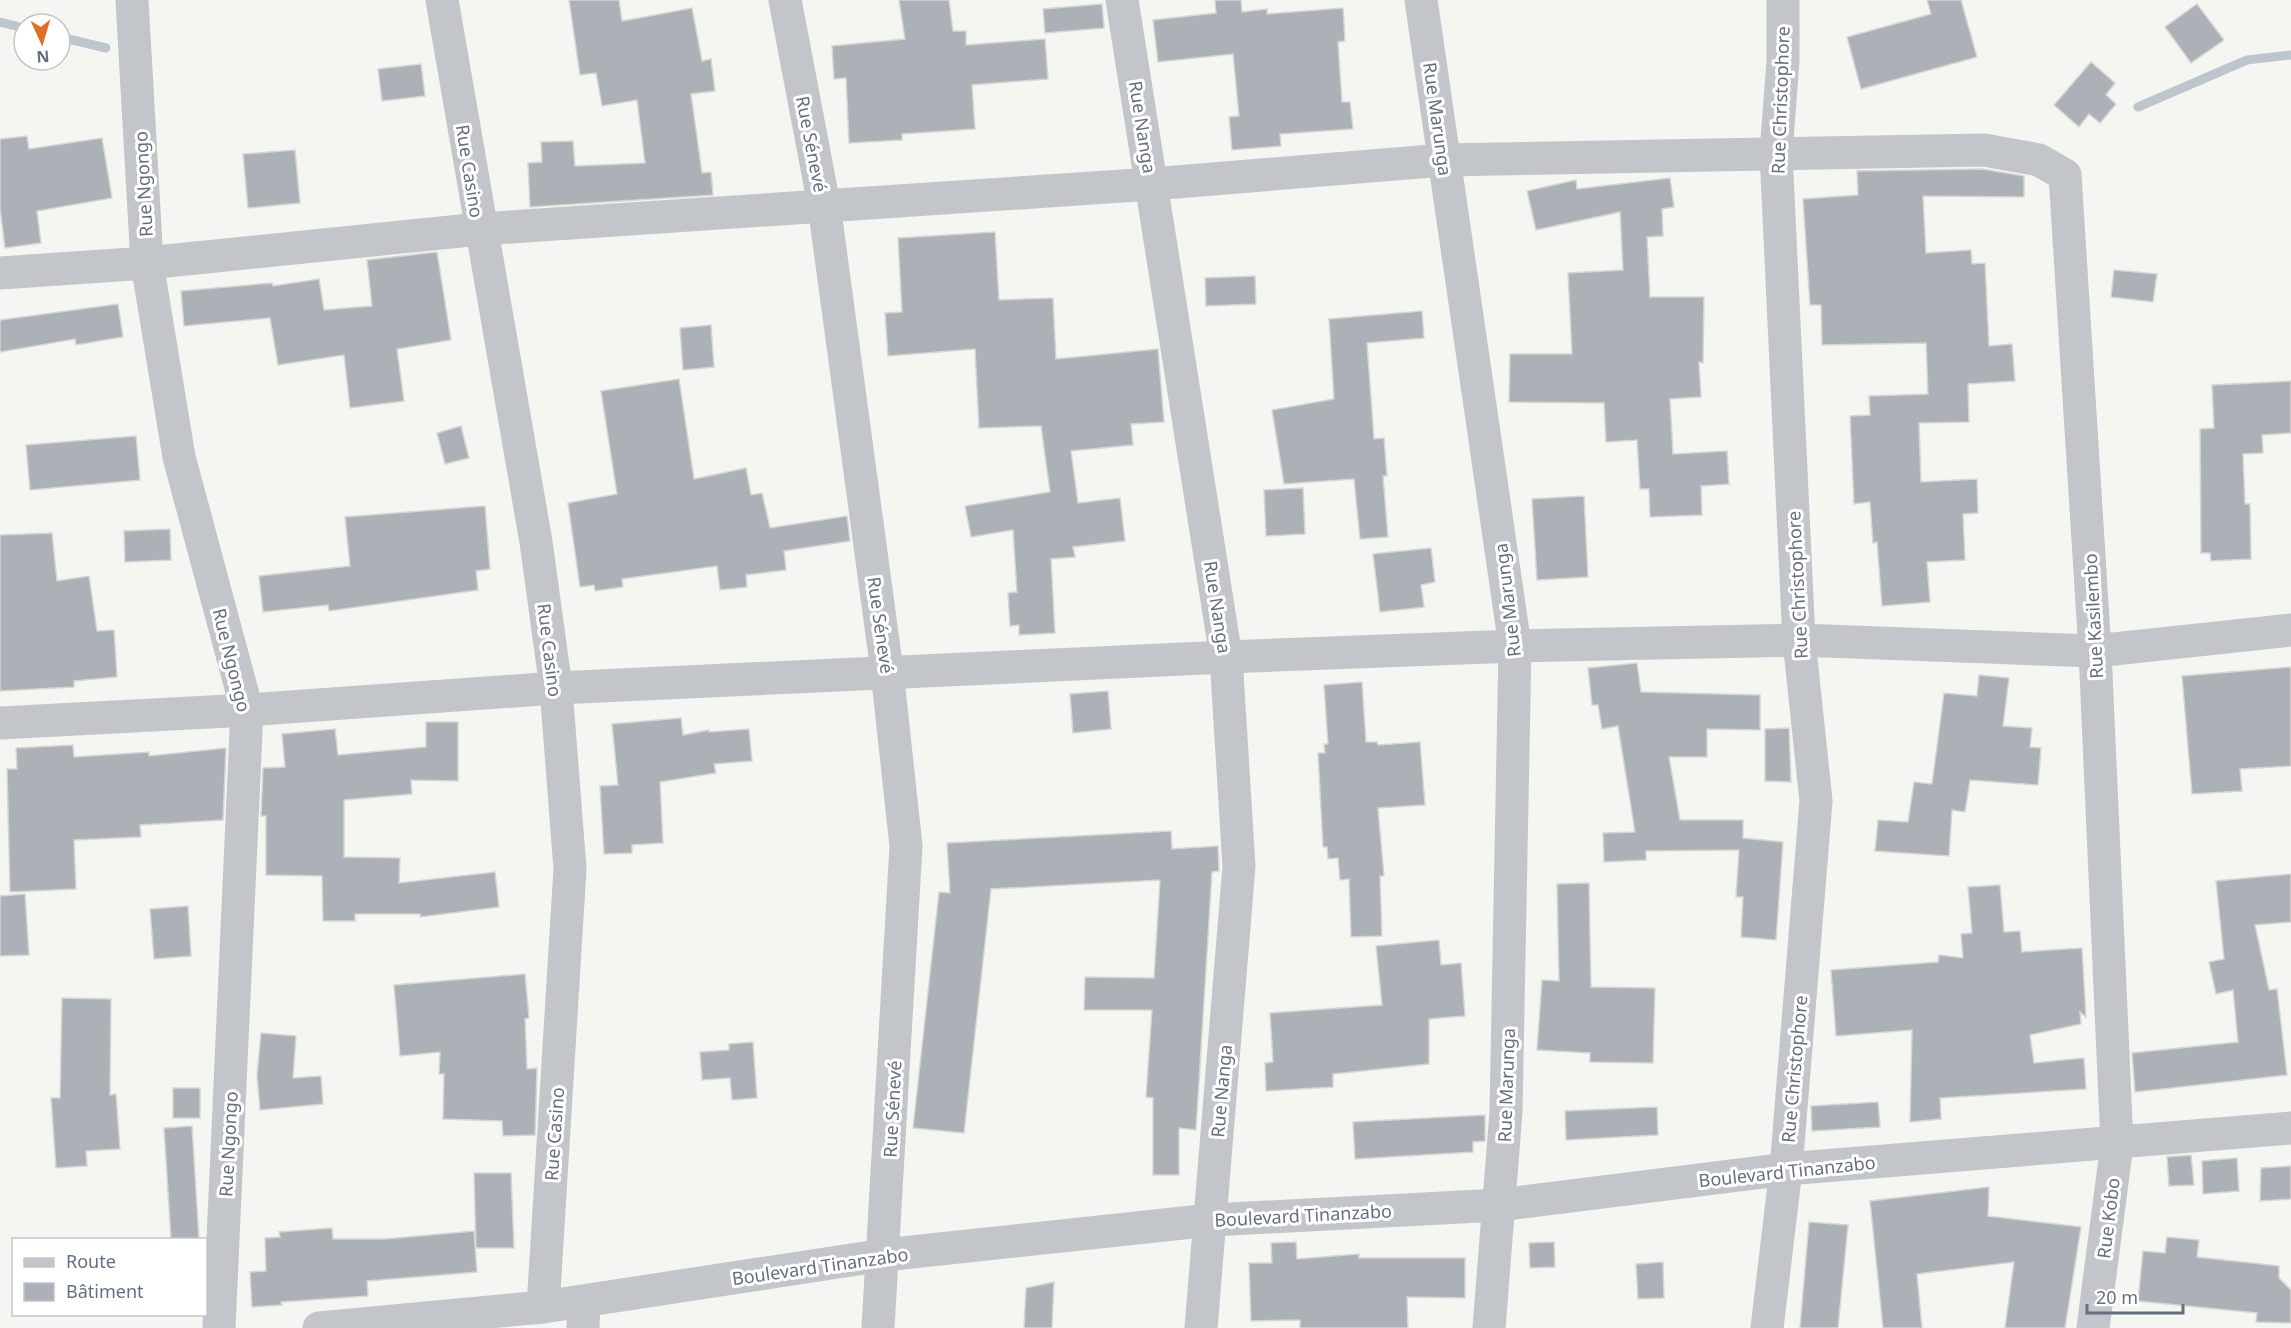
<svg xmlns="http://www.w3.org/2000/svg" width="2291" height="1328" font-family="'Noto Sans',sans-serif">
<rect width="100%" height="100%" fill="#f5f5f1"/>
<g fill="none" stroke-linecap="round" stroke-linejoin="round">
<!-- stream -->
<g stroke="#bec6cd" stroke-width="9">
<polyline points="0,22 24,28"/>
<polyline points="60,37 106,48"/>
<polyline points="2138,107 2247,60 2291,55"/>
</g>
</g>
<!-- building -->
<g fill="#abb1b7" stroke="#d6d6d4" stroke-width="1.5">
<polygon points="569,0 619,0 622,21 692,8 702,61 711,59 715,91 691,94 702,173 711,172 713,195 530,207 528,163 542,162 541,142 573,141 575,166 645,163 637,100 602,106 596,73 580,75"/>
<polygon points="899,0 949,0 953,31 966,31 966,45 1045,39 1048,79 972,85 975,129 902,134 902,140 849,143 846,78 834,79 832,46 905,39"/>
<polygon points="1215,0 1241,0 1242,12 1267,9 1267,14 1343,8 1345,41 1338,42 1342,102 1350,102 1353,129 1280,134 1281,146 1232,150 1229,117 1239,116 1233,54 1158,62 1153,20 1216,13"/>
<polygon points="1927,0 1961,0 1977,57 1861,89 1847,37 1931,14"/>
<polygon points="1102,4 1104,28 1045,33 1043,9"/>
<polygon points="2197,4 2224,40 2191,63 2165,27"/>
<polygon points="2091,62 2115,83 2106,95 2116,104 2100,123 2089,114 2079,127 2054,105"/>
<polygon points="421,64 425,96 382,101 378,69"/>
<polygon points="27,136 29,149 102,138 112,198 37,211 41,243 5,248 0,208 0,139"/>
<polygon points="295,150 300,203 248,208 243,154"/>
<polygon points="1982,169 2024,176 2024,197 1923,196 1926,253 1971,250 1972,264 1985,263 1989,346 2012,344 2015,381 1968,384 1969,422 1919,423 1921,482 1977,479 1978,513 1963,514 1965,560 1927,562 1930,602 1882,606 1877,542 1873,543 1870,502 1854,504 1850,416 1870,415 1869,396 1928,394 1926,343 1822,345 1821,305 1810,305 1803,199 1858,195 1857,171"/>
<polygon points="1670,178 1674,207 1662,209 1663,236 1647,237 1650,297 1704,297 1703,363 1699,362 1701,397 1670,399 1673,454 1727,451 1729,484 1701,486 1702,515 1650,517 1649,489 1640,489 1637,440 1606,442 1604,403 1509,402 1510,354 1572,354 1568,273 1623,270 1620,212 1536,230 1527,191 1576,180 1577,189"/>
<polygon points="995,232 999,300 1053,298 1056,359 1158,349 1164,422 1131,424 1133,445 1071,451 1078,503 1120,498 1125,541 1073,547 1075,557 1051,559 1055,633 1019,635 1019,625 1010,626 1008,593 1017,592 1013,530 971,537 965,506 1050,492 1041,426 979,428 975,349 888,356 885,313 902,312 898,238"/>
<polygon points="437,252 451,340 397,349 404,401 350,408 344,355 278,365 270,318 184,326 181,291 272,283 273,286 319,279 324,310 372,306 367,260"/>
<polygon points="2114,270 2157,274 2153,302 2111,297"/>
<polygon points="1255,276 1256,304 1206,306 1205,278"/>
<polygon points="118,304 123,337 76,345 75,339 0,352 0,320"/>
<polygon points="1422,311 1424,338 1367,343 1374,439 1384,438 1387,476 1383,476 1388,537 1360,539 1354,479 1284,484 1272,410 1334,399 1329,319"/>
<polygon points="711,325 714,367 683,370 680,328"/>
<polygon points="679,379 694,479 746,468 751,495 762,493 770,528 847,516 850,541 784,551 786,570 746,575 747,587 720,590 717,566 622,579 623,587 595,591 594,585 580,587 568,503 617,494 601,391"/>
<polygon points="2291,381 2291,433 2262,435 2263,453 2243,454 2245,504 2250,504 2251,559 2211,561 2210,553 2201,553 2200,429 2214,428 2212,385"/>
<polygon points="461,426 469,458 445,464 437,433"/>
<polygon points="136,436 140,480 30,490 26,445"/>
<polygon points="1303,488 1305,534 1266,536 1264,490"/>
<polygon points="1584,496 1588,577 1537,580 1532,499"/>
<polygon points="485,506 490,569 476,571 478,590 329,611 328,605 263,612 259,576 350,566 345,517"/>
<polygon points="170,529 171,560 125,562 124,531"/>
<polygon points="52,533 57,581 89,576 97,631 114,630 117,677 74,681 74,687 0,691 0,535"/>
<polygon points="1431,548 1435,582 1421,585 1424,607 1380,612 1373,554"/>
<polygon points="1637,663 1641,692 1760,695 1760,730 1707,729 1707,757 1669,757 1680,820 1743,820 1743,838 1783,842 1776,940 1741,937 1743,897 1736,897 1739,850 1646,851 1646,860 1604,862 1603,833 1635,832 1618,726 1602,729 1598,705 1592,705 1588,668"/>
<polygon points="2291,667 2291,766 2240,769 2242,791 2192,794 2182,676"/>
<polygon points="1979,675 2009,678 2003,726 2032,728 2030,747 2041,748 2038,785 1970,780 1965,812 1952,810 1949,856 1875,851 1878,820 1908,822 1914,782 1932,784 1944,693 1977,696"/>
<polygon points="1362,682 1366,742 1377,742 1378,745 1420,742 1425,805 1378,808 1384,876 1380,876 1382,936 1351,937 1349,879 1340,880 1338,858 1328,859 1327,847 1323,847 1318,753 1325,753 1324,744 1328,744 1324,685"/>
<polygon points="1108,691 1111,729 1073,733 1070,694"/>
<polygon points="681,718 683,735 709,730 709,732 749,729 752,761 714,764 716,773 660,782 663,843 632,845 632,853 604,854 600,786 618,785 612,724"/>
<polygon points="426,722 458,722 458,781 411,780 412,794 344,800 344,857 400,858 399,883 495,872 499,907 420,917 420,914 355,914 355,921 323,921 322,876 266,875 266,816 261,816 263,768 285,767 282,734 335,729 338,755 426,747"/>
<polygon points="1789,728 1791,782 1765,781 1765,729"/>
<polygon points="73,745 74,757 149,752 149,756 226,748 223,820 140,825 141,837 74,840 76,889 10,892 7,769 17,769 16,748"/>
<polygon points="1171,831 1172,849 1218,846 1219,871 1212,872 1196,1130 1179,1128 1179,1175 1153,1175 1153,1098 1146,1097 1152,1010 1084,1010 1085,977 1154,978 1160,880 991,889 964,1133 913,1128 939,892 950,893 947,843"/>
<polygon points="2291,874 2291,922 2255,925 2269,990 2277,989 2287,1075 2135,1092 2132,1053 2238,1042 2233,990 2216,994 2209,962 2224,959 2216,881"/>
<polygon points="1589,883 1591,987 1655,988 1653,1063 1590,1062 1590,1053 1537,1050 1542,980 1559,981 1557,884"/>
<polygon points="2000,885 2004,932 2020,931 2022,952 2082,948 2086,1017 2080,1012 2081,1024 2030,1035 2034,1063 2084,1058 2086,1089 1940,1098 1941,1119 1910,1122 1912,1030 1836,1036 1831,970 1938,962 1939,955 1963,958 1961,934 1972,933 1968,887"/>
<polygon points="25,894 29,955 0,956 0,896"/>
<polygon points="188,906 191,956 154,959 150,909"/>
<polygon points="1439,940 1441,965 1461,963 1465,1016 1429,1019 1429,1064 1333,1074 1333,1087 1266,1091 1265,1063 1273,1062 1270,1013 1382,1005 1376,946"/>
<polygon points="525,974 529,1018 525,1019 527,1069 537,1068 535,1135 503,1136 502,1121 443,1119 444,1074 439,1074 440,1052 400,1056 394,985"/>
<polygon points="62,998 111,999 110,1095 116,1094 120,1149 86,1151 87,1166 56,1168 51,1098 60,1098"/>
<polygon points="261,1033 296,1036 293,1078 321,1076 323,1104 260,1110 257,1075"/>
<polygon points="753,1042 757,1098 732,1100 730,1078 702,1080 700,1052 729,1050 729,1044"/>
<rect x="173" y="1088" width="27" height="30"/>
<polygon points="1878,1102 1880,1127 1812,1131 1811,1106"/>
<polygon points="1657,1107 1658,1135 1566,1140 1565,1111"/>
<polygon points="1485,1115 1485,1141 1473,1142 1473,1152 1355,1159 1353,1122"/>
<polygon points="192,1126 199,1239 171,1239 164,1128"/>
<polygon points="2191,1155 2194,1185 2169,1186 2167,1157"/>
<polygon points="2237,1158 2239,1191 2203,1194 2202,1161"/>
<polygon points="2291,1166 2291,1199 2260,1201 2261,1168"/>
<polygon points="474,1173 511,1173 514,1248 476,1248"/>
<polygon points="1989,1187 1988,1216 2081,1227 2065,1328 2005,1328 2014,1262 1917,1274 1922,1328 1883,1328 1870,1201"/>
<polygon points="1809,1222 1848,1225 1838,1328 1800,1328"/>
<polygon points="332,1228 333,1239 385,1239 474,1231 477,1272 367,1281 368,1296 281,1302 282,1305 252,1307 250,1272 266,1271 265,1238 280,1237 279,1232"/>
<polygon points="2167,1237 2199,1240 2197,1257 2279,1266 2279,1278 2291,1290 2291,1323 2256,1322 2257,1313 2138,1301 2143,1251 2165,1253"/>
<polygon points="1296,1242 1297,1259 1359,1254 1359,1258 1465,1258 1465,1298 1407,1297 1408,1328 1300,1328 1300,1320 1251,1321 1249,1263 1272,1263 1271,1243"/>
<polygon points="1554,1242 1555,1267 1530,1268 1529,1243"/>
<polygon points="1663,1262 1664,1298 1638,1299 1636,1264"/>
<polygon points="1054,1282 1052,1328 1024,1328 1026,1288"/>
</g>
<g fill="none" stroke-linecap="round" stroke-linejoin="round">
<!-- minor -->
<g stroke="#c2c5c9" stroke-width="33">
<polyline points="132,0 147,263 179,457 247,710 219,1328"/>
<polyline points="442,0 536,542 556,688 570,869 543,1307"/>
<polyline points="785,0 824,205 887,671 906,846 878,1328"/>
<polyline points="1122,0 1226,657 1239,866 1201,1328"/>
<polyline points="1421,0 1515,646 1506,1112 1489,1328"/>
<polyline points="0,273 147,263 480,229 1152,184 1444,160 1984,150 2039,160 2065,175 2095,651 2117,1144 2093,1328"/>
<polyline points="0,723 247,710 556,688 1226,657 1515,646 1799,640 2095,651 2291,630"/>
<polyline points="583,1328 584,1302"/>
<polyline points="1767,1328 1786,1169 1816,801 1799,640 1776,153 1783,61 1783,0"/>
</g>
<!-- tertiary -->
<polyline stroke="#c2c5c9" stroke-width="33" points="319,1328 543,1307 884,1255 1211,1220 1500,1205 1786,1169 2291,1128"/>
</g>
<g text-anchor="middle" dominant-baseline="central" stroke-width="6" stroke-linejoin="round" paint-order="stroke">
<!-- street labels -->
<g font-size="18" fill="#647082" stroke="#fff">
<text transform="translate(1780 100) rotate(-88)">Rue Christophore</text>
<text transform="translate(1438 119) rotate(82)">Rue Marunga</text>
<text transform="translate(1143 127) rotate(81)">Rue Nanga</text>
<text transform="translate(812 144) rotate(79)">Rue Sénevé</text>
<text transform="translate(470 171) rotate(81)">Rue Casino</text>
<text transform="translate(143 184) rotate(-93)">Rue Ngongo</text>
<text transform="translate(1797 585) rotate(-93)">Rue Christophore</text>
<text transform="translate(1507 600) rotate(-97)">Rue Marunga</text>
<text transform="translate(1218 607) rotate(81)">Rue Nanga</text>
<text transform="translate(2093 616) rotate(-93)">Rue Kasilembo</text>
<text transform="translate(881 625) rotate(82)">Rue Sénevé</text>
<text transform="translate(550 650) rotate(83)">Rue Casino</text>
<text transform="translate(232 660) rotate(76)">Rue Ngongo</text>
<text transform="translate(1794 1069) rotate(-85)">Rue Christophore</text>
<text transform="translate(1506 1085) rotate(-88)">Rue Marunga</text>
<text transform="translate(1221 1091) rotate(-85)">Rue Nanga</text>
<text transform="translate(892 1109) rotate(-87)">Rue Sénevé</text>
<text transform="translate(554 1134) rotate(-86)">Rue Casino</text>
<text transform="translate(228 1144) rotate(-87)">Rue Ngongo</text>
<text transform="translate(1787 1171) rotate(-6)">Boulevard Tinanzabo</text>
<text transform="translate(1303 1215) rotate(-3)">Boulevard Tinanzabo</text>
<text transform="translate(2108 1218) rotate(-83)">Rue Kobo</text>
<text transform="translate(820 1266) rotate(-8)">Boulevard Tinanzabo</text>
</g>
</g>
<!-- legend -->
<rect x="12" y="1238" width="195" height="78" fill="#ffffff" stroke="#c1c6cd" stroke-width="1.5"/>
<rect x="24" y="1258" width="30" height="9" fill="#c2c5c9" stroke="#c1c6cd" stroke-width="1.5"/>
<text x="66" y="1268" font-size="18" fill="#647082">Route</text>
<rect x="24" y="1283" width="30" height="18" fill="#abb1b7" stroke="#c1c6cd" stroke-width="1.5"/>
<text x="66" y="1298" font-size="18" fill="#647082">Bâtiment</text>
<!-- north arrow -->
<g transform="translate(42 42) rotate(176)"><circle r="28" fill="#ffffff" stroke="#c1c6cd" stroke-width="1.5"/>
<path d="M0-4.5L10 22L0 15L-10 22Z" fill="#e16e26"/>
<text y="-9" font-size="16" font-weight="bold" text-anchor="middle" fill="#647082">N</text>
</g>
<!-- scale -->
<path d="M2087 1304v9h96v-9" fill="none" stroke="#647082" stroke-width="3"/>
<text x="2096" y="1304" font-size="18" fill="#647082" stroke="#ffffff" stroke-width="4.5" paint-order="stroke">20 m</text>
</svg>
